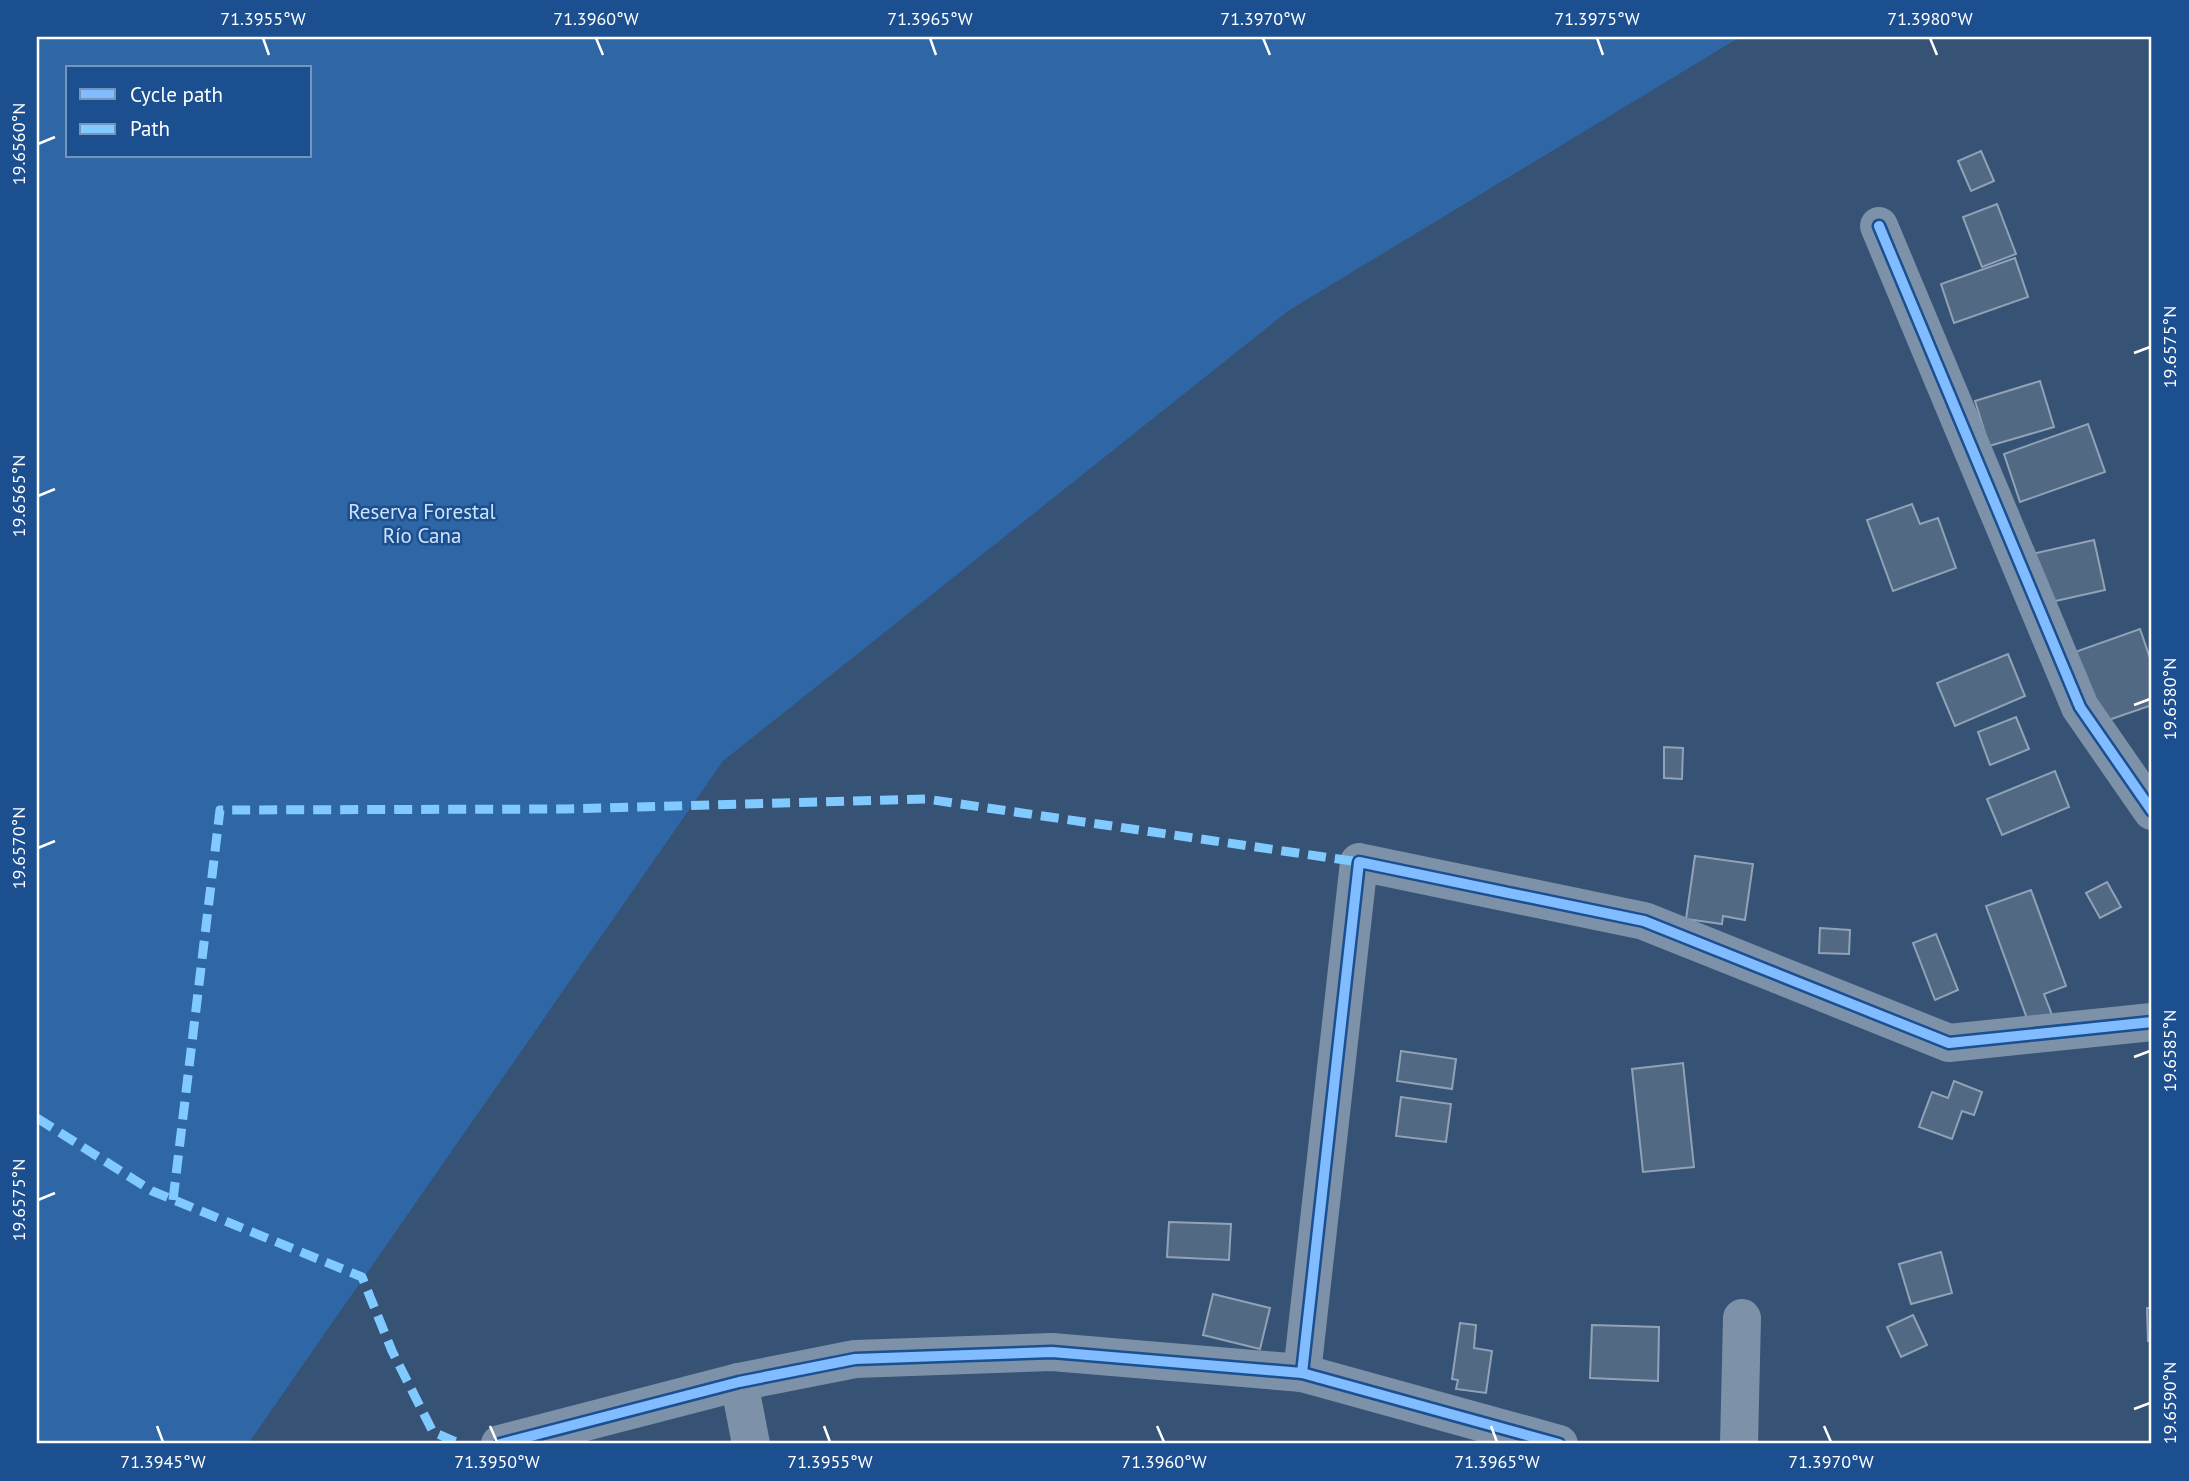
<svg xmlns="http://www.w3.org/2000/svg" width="2189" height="1481" font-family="'PT Sans',sans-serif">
<rect width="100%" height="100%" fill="#365274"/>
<!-- green -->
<path fill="#2f66a5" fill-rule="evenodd" d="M37,37H1740L1288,311L723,761L248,1444H37ZM68,68H310V156H68Z"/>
<!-- building -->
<g fill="#526984" stroke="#92a2b6" stroke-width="2">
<polygon points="1981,151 1994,181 1971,191 1958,161"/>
<polygon points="1997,204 2016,254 1982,267 1963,217"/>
<polygon points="2015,258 2028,297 1954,323 1941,284"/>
<polygon points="2040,381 2054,427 1989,446 1975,401"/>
<polygon points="2088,424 2105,472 2020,502 2004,454"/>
<polygon points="1912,504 1920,524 1938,518 1956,568 1893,591 1867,520"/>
<polygon points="2094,540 2105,590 2042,604 2032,554"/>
<polygon points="2140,629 2152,664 2152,705 2100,723 2075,652"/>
<polygon points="2008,654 2025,696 1955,726 1937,683"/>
<polygon points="2016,717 2029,749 1990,765 1978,732"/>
<polygon points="1664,747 1683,748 1682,779 1664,778"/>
<polygon points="2055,771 2069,807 2002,835 1987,799"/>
<polygon points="1695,856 1753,864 1745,920 1723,916 1722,924 1686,919"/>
<polygon points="2107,882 2121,907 2100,918 2086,893"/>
<polygon points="2031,890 2066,986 2044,994 2052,1015 2029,1024 1986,906"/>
<polygon points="1820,928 1850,930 1849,954 1819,953"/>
<polygon points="1936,934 1958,990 1935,1000 1913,943"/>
<polygon points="1401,1051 1456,1059 1452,1089 1397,1081"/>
<polygon points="1683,1063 1694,1167 1643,1172 1632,1069"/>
<polygon points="1954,1081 1982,1092 1974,1115 1962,1111 1952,1139 1919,1127 1932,1092 1948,1098"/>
<polygon points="1401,1097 1451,1104 1446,1142 1396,1136"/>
<polygon points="1169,1222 1231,1224 1229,1260 1167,1257"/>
<polygon points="1941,1252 1952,1293 1911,1304 1899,1264"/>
<polygon points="1213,1294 1270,1308 1260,1349 1203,1335"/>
<polygon points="2147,1308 2152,1308 2152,1341 2148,1341"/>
<polygon points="1913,1315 1927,1345 1901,1357 1887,1327"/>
<polygon points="1460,1323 1476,1325 1474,1348 1492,1351 1486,1393 1456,1389 1458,1380 1452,1379"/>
<polygon points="1592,1325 1659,1327 1658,1381 1590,1378"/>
</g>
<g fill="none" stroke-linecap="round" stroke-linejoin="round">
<!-- street -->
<g stroke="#7d92a8" stroke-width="38">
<polyline points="1879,226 2080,707 2152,811"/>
<polyline points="1302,1373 1359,862 1644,921 1949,1043 2152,1022"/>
<polyline points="739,1382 751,1444"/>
<polyline points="500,1444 739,1382 855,1359 1052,1352 1302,1373 1559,1444"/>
<polyline points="1739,1444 1742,1318"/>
</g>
<!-- quiet -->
<g stroke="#80caff" stroke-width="9" stroke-dasharray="18 9" stroke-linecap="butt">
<polyline points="37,1118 152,1191 362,1277 392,1351 433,1432 461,1444"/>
<polyline points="173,1200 220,810 564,809 926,799 1359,862"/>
</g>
<!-- cycleway casing -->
<g stroke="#1b4f8f" stroke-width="15">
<g id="cycleway">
<polyline points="1879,226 2080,707 2152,811"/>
<polyline points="1302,1373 1359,862 1644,921 1949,1043 2152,1022"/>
<polyline points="500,1444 739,1382 855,1359 1052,1352 1302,1373 1559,1444"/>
</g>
</g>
<!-- cycleway -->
<use href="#cycleway" stroke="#80bcff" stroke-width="10"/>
</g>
<!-- ticks -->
<path fill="none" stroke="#fff" stroke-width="2.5" d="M263,38L269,55M596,38L603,55M930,38L936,55M1263,38L1270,55M1597,38L1603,55M1930,38L1937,55M38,144L55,137M2134,353L2150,347M38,496L55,489M2134,705L2150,699M38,848L55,841M2134,1057L2150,1051M38,1200L55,1193M2134,1409L2150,1403M157,1426L163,1442M490,1426L497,1442M824,1426L830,1442M1157,1426L1164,1442M1491,1426L1497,1442M1824,1426L1831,1442"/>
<g text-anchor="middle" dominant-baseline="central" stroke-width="5" stroke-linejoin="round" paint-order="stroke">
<!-- park labels -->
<g font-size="21" fill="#cfe3fa" stroke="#1b4f8f">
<text x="422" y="511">Reserva Forestal<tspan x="422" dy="24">Río Cana</tspan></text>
</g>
</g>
<!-- border -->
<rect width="2189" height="1481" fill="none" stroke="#1b4f8f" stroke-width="77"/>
<!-- legend -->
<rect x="66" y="66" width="245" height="91" fill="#1b4f8f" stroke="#7695bc" stroke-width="2"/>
<rect x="80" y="89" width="35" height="10" fill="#80bcff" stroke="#7695bc" stroke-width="2"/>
<text x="130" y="102" font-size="21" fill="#ffffff">Cycle path</text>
<rect x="80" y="124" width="35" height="10" fill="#80caff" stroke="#7695bc" stroke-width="2"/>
<text x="130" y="136" font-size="21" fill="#ffffff">Path</text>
<rect x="38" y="38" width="2112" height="1404" fill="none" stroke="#fff" stroke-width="2.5"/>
<g font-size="18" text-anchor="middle" fill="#fff">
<text x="263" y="25">71.3955°W</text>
<text x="596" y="25">71.3960°W</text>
<text x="930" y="25">71.3965°W</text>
<text x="1263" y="25">71.3970°W</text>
<text x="1597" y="25">71.3975°W</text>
<text x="1930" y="25">71.3980°W</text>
<text transform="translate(19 144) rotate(-90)" y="6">19.6560°N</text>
<text transform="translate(2170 347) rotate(-90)" y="6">19.6575°N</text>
<text transform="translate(19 496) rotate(-90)" y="6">19.6565°N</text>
<text transform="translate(2170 699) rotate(-90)" y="6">19.6580°N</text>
<text transform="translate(19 848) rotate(-90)" y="6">19.6570°N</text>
<text transform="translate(2170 1051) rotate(-90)" y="6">19.6585°N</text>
<text transform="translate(19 1200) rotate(-90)" y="6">19.6575°N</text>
<text transform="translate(2170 1403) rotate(-90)" y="6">19.6590°N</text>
<text x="163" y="1468">71.3945°W</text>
<text x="497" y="1468">71.3950°W</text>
<text x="830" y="1468">71.3955°W</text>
<text x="1164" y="1468">71.3960°W</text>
<text x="1497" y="1468">71.3965°W</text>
<text x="1831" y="1468">71.3970°W</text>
</g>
</svg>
